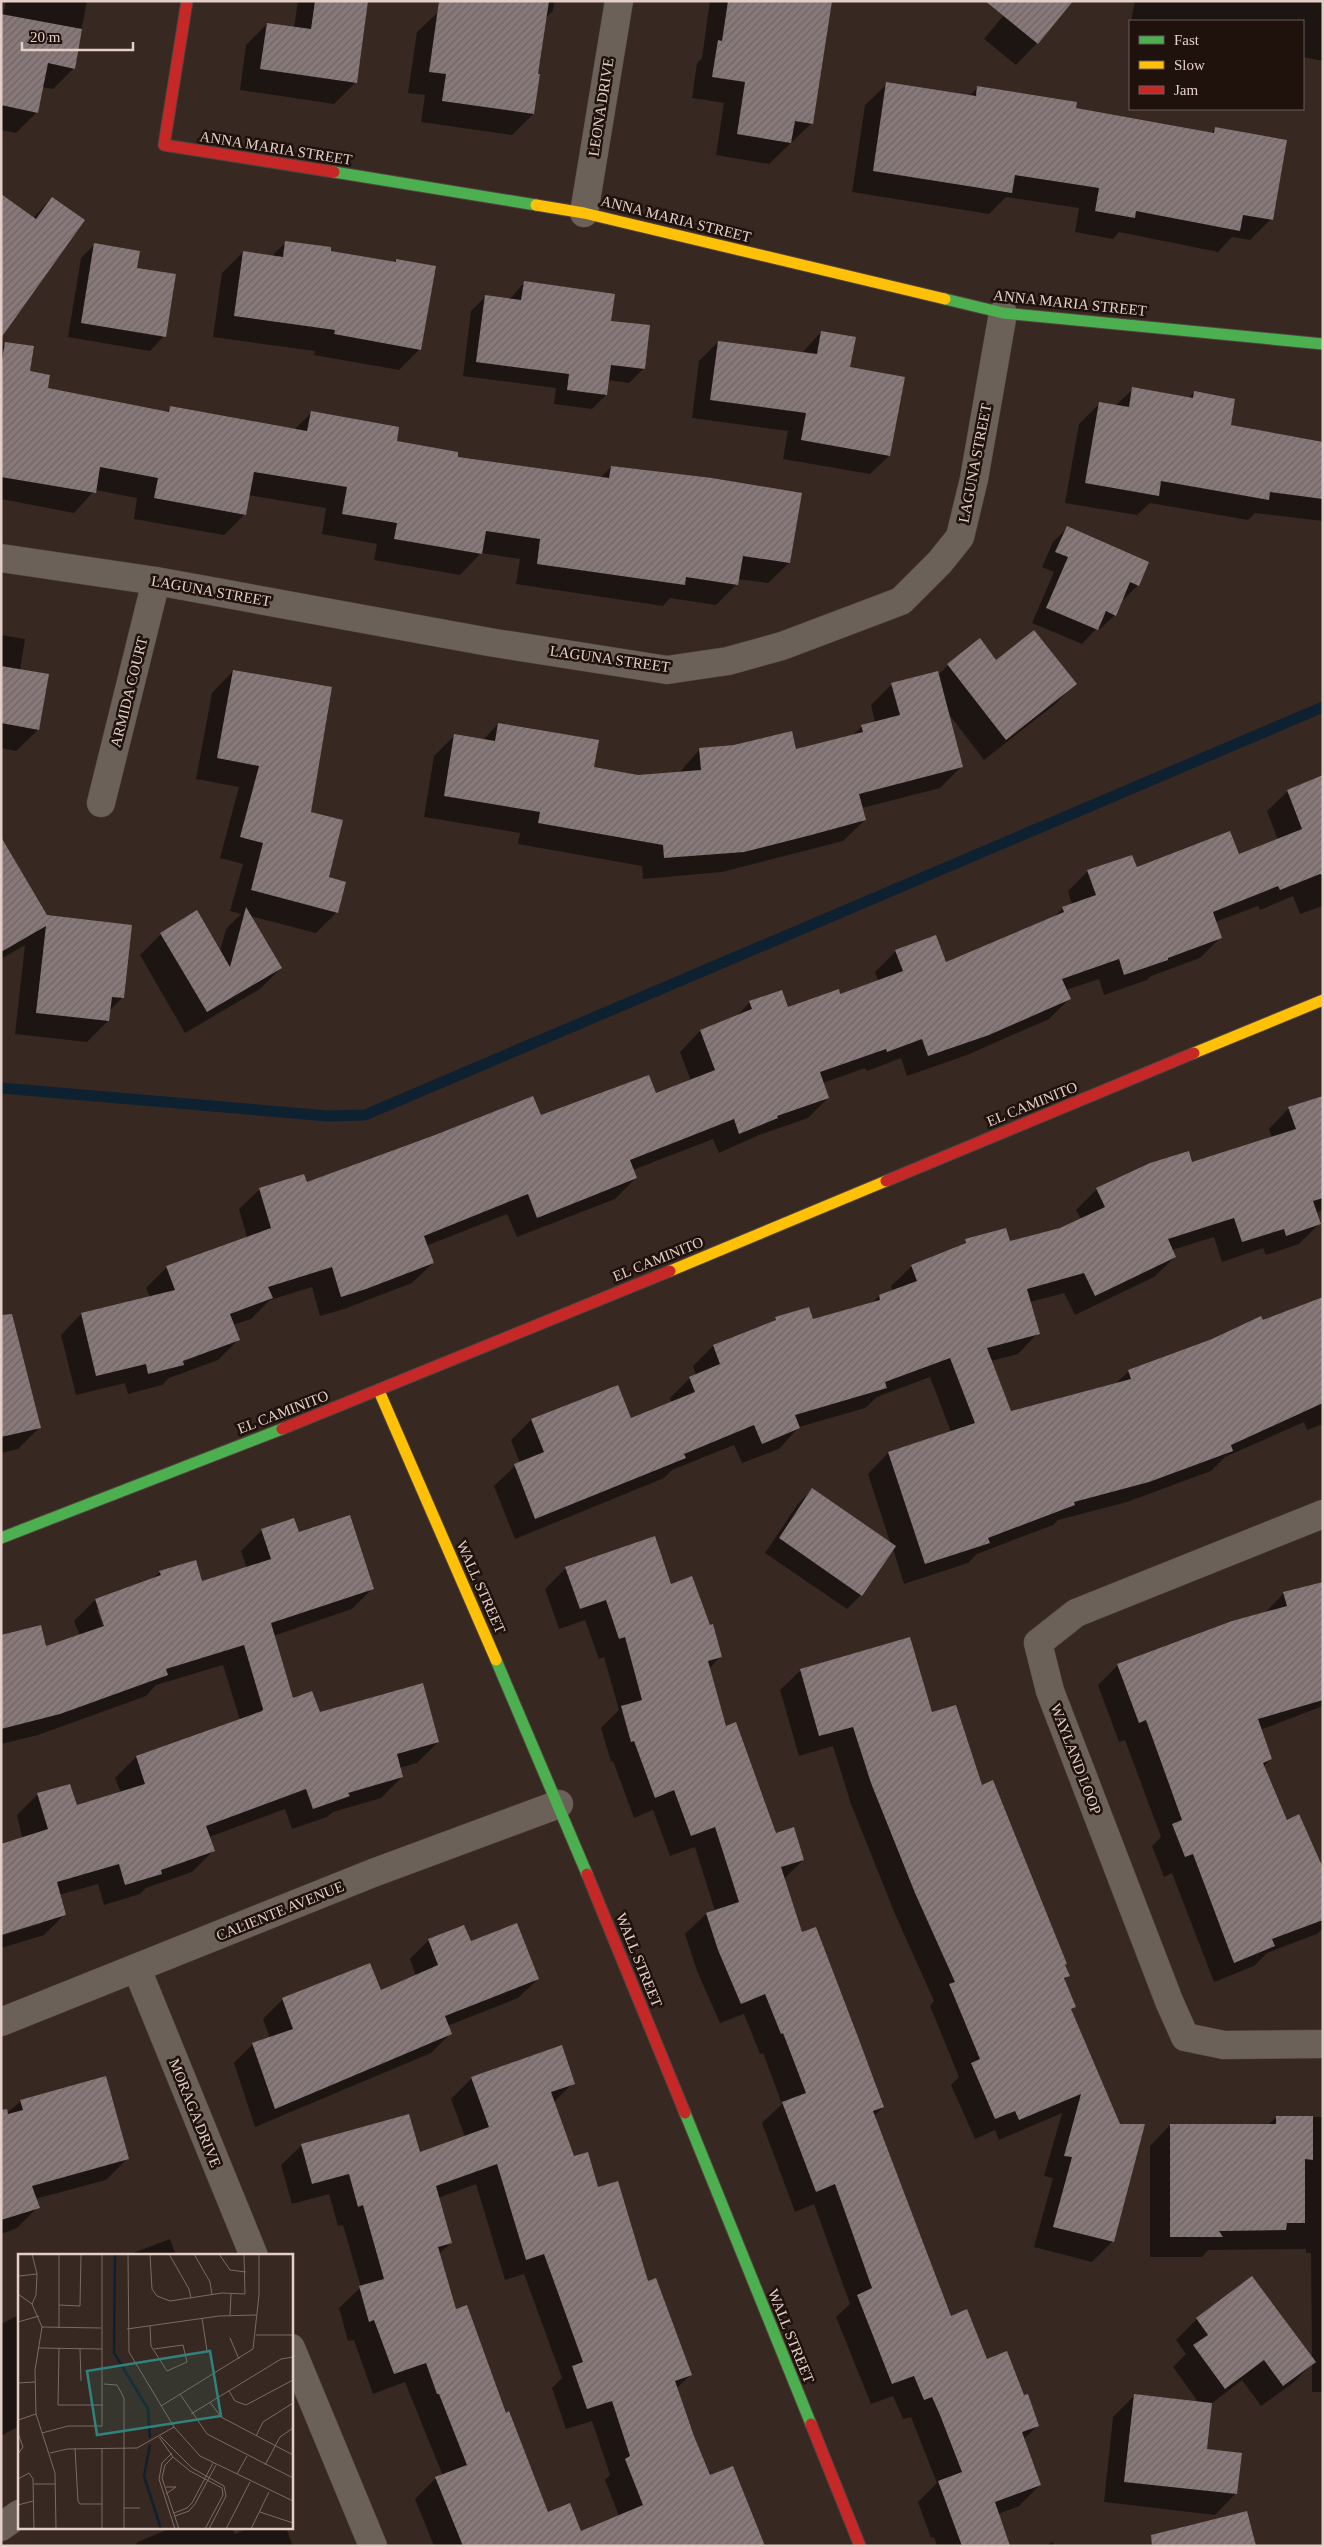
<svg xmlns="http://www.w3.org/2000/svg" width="1324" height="2547" font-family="'Times New Roman',serif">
<defs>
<pattern id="building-hatch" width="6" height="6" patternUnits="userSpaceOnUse" patternTransform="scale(1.25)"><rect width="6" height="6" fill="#87787a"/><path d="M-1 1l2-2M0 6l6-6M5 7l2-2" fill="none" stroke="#706464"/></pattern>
</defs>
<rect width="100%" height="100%" fill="#382822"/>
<!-- shadow -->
<g fill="#0007" fill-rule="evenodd">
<polygon points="6,1 87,1 74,68 53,89 42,87 37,112 16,133 1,130 1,15 3,16"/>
<polygon points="298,1 367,1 355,83 334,104 240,90 246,45 267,24 294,28"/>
<polygon points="450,1 554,1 553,11 545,18 536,75 533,114 512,135 421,122 425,95 408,93 417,32"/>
<polygon points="710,1 831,1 812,123 769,164 716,155 724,103 692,98 697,63 702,58"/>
<polygon points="985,1 1071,1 1037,43 1016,65 984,39 1003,16"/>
<polygon points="1135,1 1323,1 1323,61 1303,57 1303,21 1131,21"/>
<polygon points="887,84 969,96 978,87 1075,109 1211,134 1215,129 1271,219 1250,240 1232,237 1218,252 1119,232 1113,239 1075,232 1079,208 1006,197 989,214 852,192 865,105"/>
<polygon points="52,198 17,314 33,218"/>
<polygon points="286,242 394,263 396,260 420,349 399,370 314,355 315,351 213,337 222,273 243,252 272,256"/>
<polygon points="95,244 164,336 150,351 68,337 81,258"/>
<polygon points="524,283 610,322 644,368 629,383 608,380 606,395 592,409 554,404 556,388 463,376 471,311 485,297 509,300"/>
<polygon points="821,332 849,368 889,456 870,474 783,459 788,431 692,418 699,361 718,342 802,353"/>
<polygon points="6,343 28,372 46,389 166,412 171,407 294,430 311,413 396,442 456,458 600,478 611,467 789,563 768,583 738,579 737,584 716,605 670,598 663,606 516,584 520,559 481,553 460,575 374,560 377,544 322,534 326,508 248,495 245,514 224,535 134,519 137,498 95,490 74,513 1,499 1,347"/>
<polygon points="1133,389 1189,398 1194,392 1229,426 1323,443 1323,521 1255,513 1248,520 1150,503 1137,515 1065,503 1079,424 1099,404 1115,406"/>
<polygon points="1067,528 1138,585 1124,599 1122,599 1115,615 1100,629 1097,628 1082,644 1032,623 1054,572 1042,567 1053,542"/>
<polygon points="1,635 25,639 20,671 38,730 16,751 1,748"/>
<polygon points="996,662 1075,684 1054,705 984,760 948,713 962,766 940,788 862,808 865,820 843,841 722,872 643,879 642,866 518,844 520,833 424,817 434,756 455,735 483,740 498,724 592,768 638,776 679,773 700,749 795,750 851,737 862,726 875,722 871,705 892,684 938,675 948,665"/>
<polygon points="233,671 310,813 337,912 316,933 250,916 281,968 260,989 185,1033 140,955 161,934 220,951 226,929 241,914 230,911 243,864 220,858 239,787 196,779 212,693"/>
<polygon points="1323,777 1323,906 1300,914 1293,896 1260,910 1258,906 1215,922 1221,937 1200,958 1151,976 1147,980 1104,995 1099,979 1066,990 1069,999 1049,1019 967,1055 907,1076 901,1058 867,1071 865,1068 823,1083 828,1098 808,1118 759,1135 719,1153 713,1139 633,1170 636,1178 615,1199 517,1237 507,1214 426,1246 433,1263 412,1283 344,1309 320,1316 312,1287 270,1300 251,1319 233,1325 238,1340 218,1360 169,1378 162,1385 128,1394 125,1383 76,1395 61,1335 81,1314 150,1297 146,1288 167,1267 247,1237 239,1209 260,1189 306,1183 540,1116 655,1095 691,1081 680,1052 700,1031 735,1018 750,1002 787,1009 840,996 879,982 875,972 896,951 946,964 1053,918 1063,908 1072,905 1068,891 1088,871 1136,868 1238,855 1278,840 1267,811 1288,791"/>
<polygon points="1,848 46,916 123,997 109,1011 108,1021 87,1042 15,1034 25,945 1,959"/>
<polygon points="1323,1097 1323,1210 1316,1213 1319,1224 1299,1244 1266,1255 1263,1248 1222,1262 1214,1237 1172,1250 1175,1257 1154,1277 1075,1315 1064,1293 1030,1302 1038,1333 1018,1354 991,1361 1010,1413 1115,1384 1129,1371 1323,1298 1323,1424 1307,1430 1304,1422 1225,1457 1211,1471 1127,1502 1058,1520 1053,1525 977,1554 968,1563 904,1584 893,1549 861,1595 847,1609 765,1553 798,1504 812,1490 891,1545 868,1474 888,1453 951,1432 930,1377 877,1397 865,1408 799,1427 779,1449 742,1463 734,1445 672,1470 664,1478 515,1539 494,1486 515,1466 520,1463 511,1440 531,1420 630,1420 672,1403 670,1398 690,1378 696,1375 693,1366 713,1346 772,1323 776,1318 812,1321 872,1303 879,1296 893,1291 891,1286 912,1266 959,1248 966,1241 1009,1243 1061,1229 1081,1219 1076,1210 1097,1189 1192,1164 1272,1138 1269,1129 1289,1108"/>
<polygon points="1,1319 39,1428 18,1449 1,1453"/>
<path d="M262,1530L298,1534L373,1588L352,1609L273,1636L292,1700L319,1714L438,1742L417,1763L400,1768L402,1777L381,1798L333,1812L327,1817L292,1829L285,1809L209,1837L213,1851L192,1872L146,1888L140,1894L104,1905L98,1884L59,1895L65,1914L44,1935L1,1948V1936L42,1923L17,1815L38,1794L76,1807L121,1793L115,1778L136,1757L240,1720L223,1665L156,1685L146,1696L38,1735L1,1744V1636L45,1648L80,1636L74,1621L95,1600L152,1579L160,1572L201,1582L247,1568L241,1551ZM97,1610H100L107,1631L105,1632Z"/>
<polygon points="566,1568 670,1585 721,1656 709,1669 725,1727 775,1835 803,1860 784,1879 802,1934 883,2107 874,2116 950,2317 986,2361 1024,2397 1038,2425 1023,2440 1040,2485 1019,2506 998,2514 1009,2546 937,2546 934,2537 931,2538 918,2502 937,2483 911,2417 903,2419 893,2396 871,2404 836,2317 850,2304 814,2204 795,2212 762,2123 782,2104 763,2053 760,2054 744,2014 720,2023 697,1971 685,1934 706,1914 715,1911 695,1847 670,1856 653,1810 634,1818 613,1761 611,1762 601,1728 619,1710 604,1657 599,1659 585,1620 559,1629 545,1589"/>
<polygon points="1323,1583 1323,1706 1260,1730 1271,1759 1264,1766 1286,1822 1323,1877 1323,1928 1317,1934 1267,1953 1254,1966 1214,1982 1172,1873 1164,1877 1152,1846 1161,1837 1125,1740 1119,1742 1098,1685 1118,1665 1264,1614 1284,1593"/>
<polygon points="801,1670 931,1714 981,1787 1068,1976 1064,1980 1075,2007 1070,2011 1119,2125 1144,2125 1112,2242 1092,2262 1034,2247 1053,2178 1044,2176 1062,2113 999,2140 995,2130 975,2139 951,2085 959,2077 930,2006 934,2001 895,1914 851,1804 833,1746 799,1756 780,1690"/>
<polygon points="429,1940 470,1943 538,1979 518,1998 447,2026 451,2033 431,2053 255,2127 234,2063 253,2044 270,2038 263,2019 283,1999 381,1991 416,1976 410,1959"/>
<path d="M472,2078L573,2083L553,2103L573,2158L597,2189L647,2282L691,2374L677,2388L709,2477L764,2546H434L415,2499L436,2478L443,2476L405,2382L373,2394L354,2340L348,2341L339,2308L361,2287L343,2225L338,2226L329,2194L292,2204L281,2165L302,2145L419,2153L465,2137L451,2099ZM476,2184L505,2280L524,2274L562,2378L552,2388L566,2429L592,2421L610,2475L605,2480L619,2516L580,2533L547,2513L505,2414L455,2310L439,2254L451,2243L438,2198Z"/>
<polygon points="21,2101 128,2158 106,2180 35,2199 38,2207 17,2228 1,2234 1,2118"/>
<polygon points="1276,2117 1323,2117 1323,2392 1312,2392 1312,2364 1293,2383 1261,2406 1242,2380 1211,2404 1205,2450 1236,2493 1215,2515 1104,2502 1113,2417 1134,2396 1199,2403 1173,2367 1186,2354 1176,2340 1197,2319 1252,2278 1312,2359 1311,2253 1306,2253 1306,2249 1208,2250 1202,2257 1150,2257 1150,2146 1170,2125 1268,2125"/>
<polygon points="170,2239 176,2256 125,2256"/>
<polygon points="19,2315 19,2426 1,2436 1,2324"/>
<polygon points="171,2528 232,2528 235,2534 250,2528 286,2528 293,2546 134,2546 138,2542"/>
<polygon points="1053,2542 1054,2546 1044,2546"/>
</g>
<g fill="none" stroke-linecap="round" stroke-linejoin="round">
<!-- stream -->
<polyline stroke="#0e2130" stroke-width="11" points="1,1088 328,1116 365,1115 1323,707"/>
</g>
<!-- building -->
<g fill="url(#building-hatch)" fill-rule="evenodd">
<polygon points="315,1 368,1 357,83 260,69 267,23 311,29"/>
<polygon points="439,1 549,1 538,74 540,74 534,114 442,101 446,74 429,72"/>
<polygon points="728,1 832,1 813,124 795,121 791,143 737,134 745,82 712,77 718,40 722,41"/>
<polygon points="985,1 1073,1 1038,44"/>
<polygon points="1,14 82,29 75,69 48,63 38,113 1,105"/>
<polygon points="886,82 976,96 977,86 1077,102 1076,108 1214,133 1215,127 1287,140 1273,220 1243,215 1240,231 1136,211 1135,218 1095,211 1099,188 1015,175 1012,193 873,171"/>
<polygon points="1,194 36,219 52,197 85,220 1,338"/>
<polygon points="285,241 331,247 331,251 396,262 396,259 436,266 421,350 334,334 335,330 234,316 243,251 283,257"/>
<polygon points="94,243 140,251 137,268 176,274 166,337 81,323"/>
<polygon points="524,281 615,294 611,321 650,325 645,369 611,365 607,395 567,390 569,374 476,362 485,295 521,300"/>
<polygon points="821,331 856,337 850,367 905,377 890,456 801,440 806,413 710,400 718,341 817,354"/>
<polygon points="5,342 34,346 30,371 50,375 48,388 169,412 170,406 307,431 311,411 399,427 397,441 458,452 458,457 609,478 611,466 712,478 802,493 790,563 743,556 738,585 686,577 685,585 537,564 540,539 486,531 482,554 394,539 397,523 342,514 347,487 254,472 246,515 154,498 158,478 100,467 96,493 1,477 1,366"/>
<polygon points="1132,387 1193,398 1194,391 1235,399 1231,425 1323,442 1323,499 1270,492 1269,500 1161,481 1159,496 1085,483 1099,402 1129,407"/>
<polygon points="1067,526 1149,562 1139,586 1130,582 1116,616 1106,611 1098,630 1046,608 1068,557 1055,552"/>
<polygon points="1034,630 1077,684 1006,740 947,664 980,638 996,660"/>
<polygon points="1,666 49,674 39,730 1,723"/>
<polygon points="233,670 332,687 311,812 343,820 329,877 346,882 338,913 251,890 263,843 240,837 259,766 217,758"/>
<polygon points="938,671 963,767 859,794 866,820 811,835 744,852 664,858 663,845 538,823 540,812 444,796 454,734 495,741 498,723 599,740 594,767 638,775 701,770 699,748 734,745 792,731 796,749 863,732 861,725 900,715 891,683"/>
<polygon points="1323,775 1323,875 1320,874 1280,890 1278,886 1213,912 1222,938 1168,958 1168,960 1124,975 1119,959 1062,979 1071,999 989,1035 928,1056 922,1039 887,1052 886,1049 820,1072 829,1098 777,1116 778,1118 739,1134 734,1119 630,1160 637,1178 537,1218 528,1194 424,1236 434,1263 366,1289 341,1297 332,1267 268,1287 273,1298 230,1314 240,1340 183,1361 184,1365 148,1374 146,1364 96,1376 81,1313 175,1290 166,1266 271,1228 259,1188 304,1174 307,1182 435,1135 533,1096 541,1115 649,1075 656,1093 715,1070 700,1030 752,1009 749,1001 782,990 788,1007 839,989 840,994 903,971 895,950 936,935 946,962 1064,912 1062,907 1096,895 1087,870 1132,855 1137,867 1230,831 1239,854 1302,829 1287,790"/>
<polygon points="1,837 47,915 132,925 124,998 112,997 109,1021 36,1013 46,926 1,952"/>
<polygon points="246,907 282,968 207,1012 160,933 197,910 230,967"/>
<polygon points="1323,1096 1323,1198 1313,1201 1321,1224 1286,1236 1284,1229 1242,1242 1234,1218 1168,1239 1176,1257 1095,1296 1084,1273 1027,1289 1040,1334 987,1348 1011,1411 1131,1379 1128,1370 1212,1339 1261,1316 1263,1320 1323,1297 1323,1403 1231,1445 1233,1451 1149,1482 1074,1502 1075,1505 988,1538 990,1543 925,1564 888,1452 975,1423 950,1358 885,1382 887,1388 795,1415 800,1428 762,1444 754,1425 684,1454 686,1458 535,1519 514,1464 544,1452 531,1419 618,1385 631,1418 695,1392 689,1377 720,1364 713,1345 776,1320 775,1317 809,1307 813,1319 880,1300 879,1295 917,1281 911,1265 966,1243 965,1239 1006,1228 1010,1241 1060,1228 1105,1207 1096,1188 1150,1163 1189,1151 1192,1162 1296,1129 1288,1107"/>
<polygon points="12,1314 41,1428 1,1437 1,1315"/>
<polygon points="812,1488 896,1546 862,1596 779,1538"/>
<polygon points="350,1515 374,1589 271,1623 293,1698 312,1691 320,1712 423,1683 439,1742 397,1754 403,1777 348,1793 350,1796 313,1809 306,1789 206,1826 215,1851 161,1870 162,1874 125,1885 119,1864 57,1882 66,1915 1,1935 1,1844 48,1829 37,1793 70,1784 77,1805 145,1784 136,1756 262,1711 263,1709 244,1645 166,1669 168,1675 60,1714 1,1729 1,1635 41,1625 46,1646 104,1626 95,1599 161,1575 159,1571 196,1560 202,1581 271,1559 261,1529 294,1518 299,1532"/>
<polygon points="655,1536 671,1584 692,1576 710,1625 713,1624 722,1657 708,1661 726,1726 736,1722 776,1833 794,1827 804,1860 781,1867 802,1932 816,1927 858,2037 884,2107 873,2111 951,2316 967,2309 987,2359 1007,2351 1024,2395 1028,2394 1039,2426 1022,2432 1041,2485 995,2502 1010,2546 962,2546 938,2481 962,2472 940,2415 932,2397 924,2400 914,2376 892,2384 857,2295 872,2288 835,2184 816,2192 782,2102 806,2093 783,2033 781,2034 765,1994 741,2004 718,1950 706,1913 739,1902 715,1827 691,1836 674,1790 655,1798 634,1741 631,1742 621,1706 642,1700 625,1637 619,1639 606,1600 580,1609 565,1567"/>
<polygon points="1323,1582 1323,1700 1258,1719 1272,1759 1263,1763 1287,1820 1299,1814 1323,1868 1323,1920 1272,1939 1275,1946 1234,1963 1193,1854 1185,1857 1172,1824 1182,1820 1146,1720 1139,1723 1117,1664 1232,1621 1287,1606 1283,1592"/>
<polygon points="910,1637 932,1712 956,1705 982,1785 993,1780 1067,1964 1065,1965 1070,1976 1064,1978 1076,2007 1071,2009 1120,2124 1145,2124 1114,2242 1053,2227 1072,2157 1064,2156 1081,2094 1019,2120 1015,2111 995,2119 971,2063 980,2059 949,1984 955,1982 915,1893 871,1783 853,1727 819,1736 800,1669"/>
<polygon points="517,1923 539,1979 445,2016 452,2034 275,2109 252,2043 293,2029 282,1998 370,1963 381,1990 438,1965 428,1939 464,1925 471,1941"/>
<path d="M562,2045L575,2084L551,2092L574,2156L588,2152L598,2187L618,2181L648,2281L656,2278L692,2375L675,2381L694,2436L710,2475L733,2466L765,2546H463L435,2477L467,2465L439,2394H437L426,2363L394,2374L374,2320L369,2322L359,2286L384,2279L363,2205L358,2207L349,2174L312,2184L301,2144L409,2114L420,2152L489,2127L471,2077ZM497,2164L526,2260L544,2254L583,2362L572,2366L587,2409L612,2401L630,2456L625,2459L643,2505L581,2531L570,2503L548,2512L509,2411L506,2413L467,2305L456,2309L438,2247L452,2243L436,2186Z"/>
<polygon points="106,2076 129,2159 32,2186 40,2208 1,2220 1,2110 7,2109 8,2114 23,2110 20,2100"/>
<polygon points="1276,2116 1313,2116 1313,2160 1305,2159 1305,2223 1287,2223 1286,2230 1219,2231 1223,2237 1170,2237 1170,2124 1276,2124"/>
<polygon points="1252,2276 1316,2362 1283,2386 1264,2360 1225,2389 1193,2345 1208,2335 1196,2318"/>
<polygon points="1134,2394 1212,2403 1207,2449 1242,2453 1237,2494 1124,2482"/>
<polygon points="1247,2511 1256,2546 1152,2546 1151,2535"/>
</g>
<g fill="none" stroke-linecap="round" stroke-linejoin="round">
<!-- street casing -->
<g stroke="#52443e" stroke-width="29">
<g id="street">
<polyline points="584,213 619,1"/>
<polyline points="1,558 156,581 489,642 667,670 728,661 782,646 901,601 940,562 960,537 974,479 1003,313"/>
<polyline points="101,803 156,581"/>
<polyline points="1323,1514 1076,1613 1038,1643 1050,1691 1169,2001 1185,2037 1224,2045 1323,2044"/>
<polyline points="137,1969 254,2256"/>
<polyline points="1,2022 373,1873 559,1804"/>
<polyline points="291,2348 373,2546"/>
<polyline points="1,2527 19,2514"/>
</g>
</g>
<!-- fast casing -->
<g stroke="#52443e" stroke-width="13">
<g id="fast">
<polyline points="334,172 536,205"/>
<polyline points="945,299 1003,313 1323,344"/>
<polyline points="1,1538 282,1429"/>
<polyline points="496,1660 587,1874"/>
<polyline points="685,2113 811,2424"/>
</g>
</g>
<!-- slow casing -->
<g stroke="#52443e" stroke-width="13">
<g id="slow">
<polyline points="536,205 584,213 945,299"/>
<polyline points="1194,1053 1323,1000"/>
<polyline points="670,1271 886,1181"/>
<polyline points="379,1391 496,1660"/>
</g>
</g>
<!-- jam casing -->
<g stroke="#52443e" stroke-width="13">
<g id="jam">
<polyline points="187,1 164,145 334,172"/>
<polyline points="886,1181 1194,1053"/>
<polyline points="282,1429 670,1271"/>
<polyline points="587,1874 685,2113"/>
<polyline points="811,2424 860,2546"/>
</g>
</g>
<!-- street -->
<use href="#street" stroke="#6b6159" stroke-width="28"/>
<!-- fast -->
<use href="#fast" stroke="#4caf50" stroke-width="11"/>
<!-- slow -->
<use href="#slow" stroke="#ffc107" stroke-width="11"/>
<!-- jam -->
<use href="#jam" stroke="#c62828" stroke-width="11"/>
</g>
<g text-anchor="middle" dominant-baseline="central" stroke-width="5" stroke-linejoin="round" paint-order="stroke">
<!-- street labels -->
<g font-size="15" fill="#e3cfc8" stroke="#1f110c">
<text transform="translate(601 107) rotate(-81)">LEONA DRIVE</text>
<text transform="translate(276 148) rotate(9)">ANNA MARIA STREET</text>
<text transform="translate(676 219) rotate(14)">ANNA MARIA STREET</text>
<text transform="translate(1070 303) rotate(6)">ANNA MARIA STREET</text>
<text transform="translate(975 463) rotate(-79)">LAGUNA STREET</text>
<text transform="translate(211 591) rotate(10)">LAGUNA STREET</text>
<text transform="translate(610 659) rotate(8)">LAGUNA STREET</text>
<text transform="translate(129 692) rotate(-76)">ARMIDA COURT</text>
<text transform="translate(1032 1104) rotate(-22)">EL CAMINITO</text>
<text transform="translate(658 1259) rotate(-22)">EL CAMINITO</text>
<text transform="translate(283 1412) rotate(-21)">EL CAMINITO</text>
<text transform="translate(481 1587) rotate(66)">WALL STREET</text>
<text transform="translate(1076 1759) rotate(69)">WAYLAND LOOP</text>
<text transform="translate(280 1911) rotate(-22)">CALIENTE AVENUE</text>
<text transform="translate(639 1960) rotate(68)">WALL STREET</text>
<text transform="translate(195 2113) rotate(68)">MORAGA DRIVE</text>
<text transform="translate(791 2336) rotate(68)">WALL STREET</text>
</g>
</g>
<!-- overview -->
<g transform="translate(18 2254)">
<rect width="275" height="275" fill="#382822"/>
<path fill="none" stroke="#0e2130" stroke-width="2.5" d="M97,0L96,99L130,155L132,184M132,191L126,222L143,275"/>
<path fill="none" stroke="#7c6b64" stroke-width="1" d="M110,0L111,98L156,173L182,202L275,247M132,0L134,35L139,42L152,47L204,39L227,40L226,0M151,0L171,35L173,44M176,0L192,28L194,41M201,0L212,16L228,18M1,22L19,20M0,40L14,50L24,73L17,116L18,160L37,219L38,275M14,50L18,41L19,20L14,0M41,51L62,52L63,0M212,61L213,40M184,64L189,97M0,68L21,62M0,70V89M132,72L133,92L149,117L169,108L165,91L136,95M24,73L83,74M41,74V0M109,75L201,62L238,61M238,81H275M212,84L221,105M21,94L84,95M41,95L40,151H85M62,95L63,127M0,129L17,128M86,130L99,131L106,144V275M211,137L217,147L228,151L275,126M162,140L189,180L275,224M192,148L203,163L275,201M143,152L235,95L241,41V0M173,160L263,105L275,103M0,166L18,160M0,179L5,193L0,200M24,179L50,172H84V0M142,182L174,214L206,232L208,242L191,275M238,182L245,168L275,149M141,183L155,203L172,217L204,234L205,241L187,275M57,194L60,247L62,250H84M32,199L49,195L119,194L156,173M154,199L144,209L141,225L157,275M155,203L147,211L144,224L161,275M247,211L262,183L275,174M219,220L229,202M0,225L11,219L15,225L16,275M16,230H37M148,233H158L148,240M0,251L15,247M106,254H122M242,258L275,269M156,259L169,254L174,249L195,209M157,262L171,257L177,250L198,211M84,275V195M208,275L232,228M233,275L251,238"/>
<path fill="#2f837c" fill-opacity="0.15" stroke="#2f837c" stroke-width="2.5" d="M192,97L203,162L79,181L69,117Z"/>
<rect width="275" height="275" fill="none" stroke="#e3cfc8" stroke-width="2.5"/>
</g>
<!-- border -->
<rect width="1324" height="2547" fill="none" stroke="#e3cfc8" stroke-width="5"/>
<!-- legend -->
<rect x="1129" y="20" width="175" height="90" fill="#1f110c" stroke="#6d5d57"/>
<rect x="1139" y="36" width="25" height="8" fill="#4caf50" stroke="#6d5d57"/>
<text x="1174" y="45" font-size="15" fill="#e3cfc8">Fast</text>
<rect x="1139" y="61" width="25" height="8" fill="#ffc107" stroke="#6d5d57"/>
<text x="1174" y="70" font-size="15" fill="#e3cfc8">Slow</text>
<rect x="1139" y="86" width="25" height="8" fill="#c62828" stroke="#6d5d57"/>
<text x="1174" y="95" font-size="15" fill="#e3cfc8">Jam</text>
<!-- scale -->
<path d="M22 42v8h111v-8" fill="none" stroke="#e3cfc8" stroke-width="2.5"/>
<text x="30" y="42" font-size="15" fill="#e3cfc8" stroke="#1f110c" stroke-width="4" paint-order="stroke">20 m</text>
</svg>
